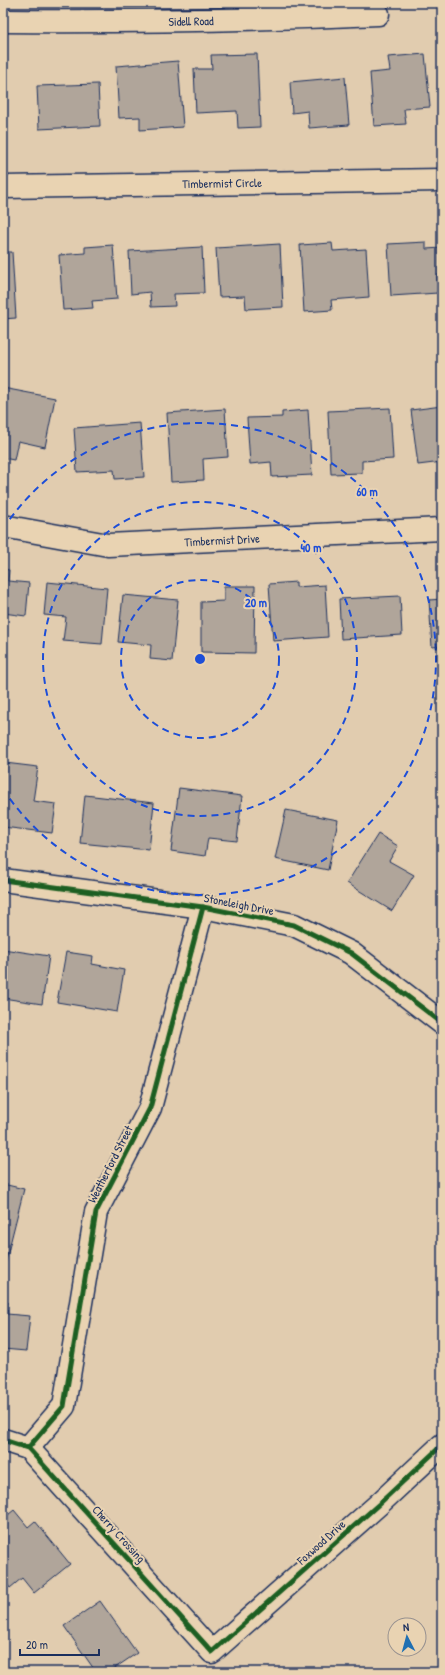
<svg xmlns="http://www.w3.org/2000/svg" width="445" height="1675" font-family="'Patrick Hand',sans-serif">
<rect width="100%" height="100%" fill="#e1ccaf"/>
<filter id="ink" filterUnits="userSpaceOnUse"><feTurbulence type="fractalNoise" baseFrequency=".025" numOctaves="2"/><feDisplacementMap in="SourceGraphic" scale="8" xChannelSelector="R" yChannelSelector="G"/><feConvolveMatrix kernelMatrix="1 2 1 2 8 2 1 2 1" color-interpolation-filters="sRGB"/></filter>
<g filter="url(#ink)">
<!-- building -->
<g fill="#b0a59a" stroke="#1b2f5e">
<polygon points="257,54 260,127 238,128 237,111 196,113 194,69 212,69 211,55"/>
<polygon points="425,54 430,107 404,109 406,124 374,126 370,73 390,71 388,57"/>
<polygon points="178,61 183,127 140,130 140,117 119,118 116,66"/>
<polygon points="345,77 349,125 309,128 308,111 292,113 290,82"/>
<polygon points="98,84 100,126 39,129 37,86"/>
<polygon points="426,242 426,249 442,248 442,275 437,275 438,293 391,296 388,244"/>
<polygon points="332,243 333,251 366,249 369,297 331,300 332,310 304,312 300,245"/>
<polygon points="280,244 283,307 246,309 245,296 219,297 216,248"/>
<polygon points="113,245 117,299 92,301 93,308 63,310 59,255 85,253 85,247"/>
<polygon points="202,247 204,293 174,294 175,306 151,307 150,292 131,294 129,251"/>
<polygon points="3,252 12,252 16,318 3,319"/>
<polygon points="3,388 55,398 45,447 18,441 14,460 3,458"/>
<polygon points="442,406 442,462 418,465 411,410"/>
<polygon points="390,408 393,459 362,461 362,473 331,474 328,411"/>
<polygon points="225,409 228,457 203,459 204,480 171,482 167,413"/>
<polygon points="308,410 312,475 272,477 271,462 250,464 247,418 282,417 282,412"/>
<polygon points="140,423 144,477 115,479 114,470 77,472 74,428"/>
<polygon points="3,569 9,570 8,581 29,583 26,616 3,613"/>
<polygon points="47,582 107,588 102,644 63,641 66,617 44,615"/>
<polygon points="296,582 296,587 325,585 328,637 273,641 269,584"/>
<polygon points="224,586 255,586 254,653 201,652 201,602 224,601"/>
<polygon points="123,595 178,600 172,661 150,659 151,645 118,642"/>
<polygon points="400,596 402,635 341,639 339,599"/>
<polygon points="442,599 442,646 432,647 429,600"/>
<polygon points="5,763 38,767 33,801 56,804 52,833 3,827 3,780"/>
<polygon points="179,788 242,796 237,841 208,838 205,856 171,851"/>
<polygon points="85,795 154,803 149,850 80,843"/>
<polygon points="286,810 338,820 328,870 275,859"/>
<polygon points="378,834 398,846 389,861 414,875 392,911 347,883"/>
<polygon points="3,949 49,956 42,1004 3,998"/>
<polygon points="66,952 93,956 92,964 124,970 117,1012 57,1002"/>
<polygon points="3,1184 24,1189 3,1272"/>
<polygon points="3,1302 8,1302 7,1314 30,1316 26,1351 3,1349"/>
<polygon points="14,1510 28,1527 35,1521 70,1564 34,1593 22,1578 10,1588 3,1579 3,1519"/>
<polygon points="100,1601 137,1653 109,1672 96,1672 64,1626"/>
</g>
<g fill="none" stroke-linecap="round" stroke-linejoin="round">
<!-- minor casing -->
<g stroke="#1b2f5e" stroke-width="25">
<g id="minor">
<path d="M3,21C128,22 253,20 378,14"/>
<polyline points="3,187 442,180"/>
<polyline points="3,526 108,545 442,529"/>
<polyline points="3,880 203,907 294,925 351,953 442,1023"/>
<polyline points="3,1440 28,1448 212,1652 379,1504 442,1445"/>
<polyline points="28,1448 64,1406 96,1212 150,1108 203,907"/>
</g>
</g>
<!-- minor -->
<use href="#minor" stroke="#e9d3b2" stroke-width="22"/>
<!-- cycleway casing -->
<g stroke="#e9d3b2" stroke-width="8">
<g id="cycleway">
<polyline points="3,880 203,907 294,925 351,953 442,1023"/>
<polyline points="3,1440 28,1448 212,1652 379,1504 442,1445"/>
<polyline points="28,1448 64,1406 96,1212 150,1108 203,907"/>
</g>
</g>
<!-- cycleway -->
<use href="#cycleway" stroke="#1b5e20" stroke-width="5"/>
</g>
</g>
<!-- distance rings -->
<g fill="none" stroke="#1d4ed8" stroke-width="2" stroke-dasharray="7 5">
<circle cx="200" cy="659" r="79"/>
<circle cx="200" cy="659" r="157"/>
<path d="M3 529A236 236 0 1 1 3 789"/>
</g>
<g text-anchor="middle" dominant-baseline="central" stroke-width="4" stroke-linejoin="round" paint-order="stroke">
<!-- street labels -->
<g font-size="12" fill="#1b2f5e" stroke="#e9d3b2">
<text transform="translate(191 21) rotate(-1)">Sidell Road</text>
<text transform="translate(222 183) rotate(-1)">Timbermist Circle</text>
<text transform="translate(222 540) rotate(-3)">Timbermist Drive</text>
<text transform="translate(239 904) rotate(11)">Stoneleigh Drive</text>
<text transform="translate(110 1164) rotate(-63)">Weatherford Street</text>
<text transform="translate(119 1534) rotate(48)">Cherry Crossing</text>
<text transform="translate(321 1542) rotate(-42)">Foxwood Drive</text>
</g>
</g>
<circle cx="200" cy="659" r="6" fill="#1d4ed8" stroke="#e9d3b2" stroke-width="2"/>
<g font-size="12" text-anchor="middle" font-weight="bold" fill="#1d4ed8" stroke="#e9d3b2" stroke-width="4" stroke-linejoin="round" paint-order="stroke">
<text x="367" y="496">60 m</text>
<text x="311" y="552">40 m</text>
<text x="256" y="607">20 m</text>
</g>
<!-- margin -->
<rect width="445" height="1675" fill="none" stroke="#e9d3b2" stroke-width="16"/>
<rect x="8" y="8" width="429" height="1659" fill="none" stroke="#1b2f5e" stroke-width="1.5" filter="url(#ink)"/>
<!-- north arrow -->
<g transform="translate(407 1637) rotate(354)"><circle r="19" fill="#e9d3b2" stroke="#979190"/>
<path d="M0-3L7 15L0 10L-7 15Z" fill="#1f6fb2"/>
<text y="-6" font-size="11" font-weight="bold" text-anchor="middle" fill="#1b2f5e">N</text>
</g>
<!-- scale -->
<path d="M20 1649v6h79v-6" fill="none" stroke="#1b2f5e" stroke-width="2"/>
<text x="26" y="1649" font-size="12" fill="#1b2f5e" stroke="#e9d3b2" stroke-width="3" paint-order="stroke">20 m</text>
</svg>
